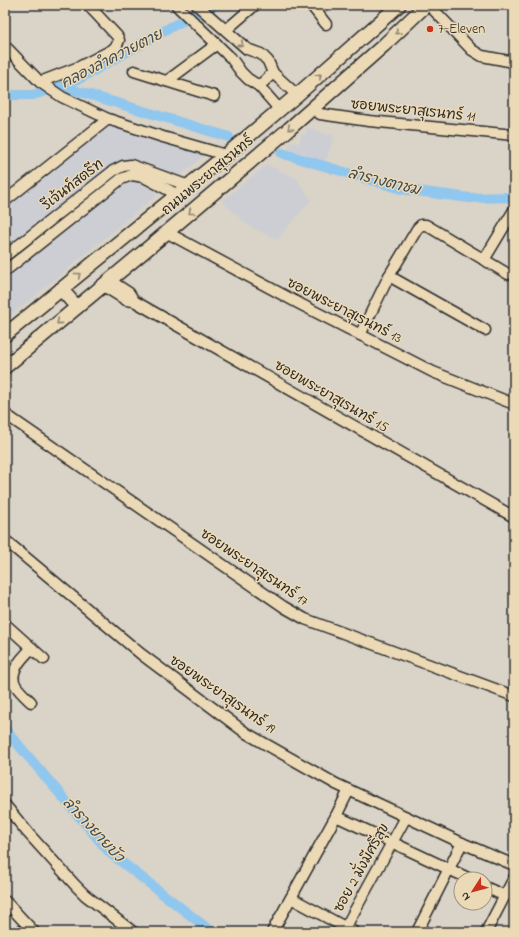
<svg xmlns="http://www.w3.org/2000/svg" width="519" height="937" font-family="'Indie Flower','Playpen Sans Thai',sans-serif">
<rect width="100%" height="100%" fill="#d9d3c8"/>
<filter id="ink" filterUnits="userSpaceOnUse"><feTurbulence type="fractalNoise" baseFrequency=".025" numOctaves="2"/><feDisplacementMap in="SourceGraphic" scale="8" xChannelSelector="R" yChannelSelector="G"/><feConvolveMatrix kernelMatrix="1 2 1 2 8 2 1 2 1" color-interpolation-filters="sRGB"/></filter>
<g filter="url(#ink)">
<!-- built -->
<g fill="#ccced4">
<polygon points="109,123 207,153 5,320 5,205"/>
<polygon points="307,128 334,136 325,162 288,150 291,142 299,144 302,134 305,135"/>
<polygon points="267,165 296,178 311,200 277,239 249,226 222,201"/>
</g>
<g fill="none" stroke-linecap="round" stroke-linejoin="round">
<!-- canal -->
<g stroke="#90c7ee" stroke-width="10">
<polyline points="61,86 229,137"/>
<polyline points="5,95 33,95 61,86 81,78 169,28 214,5"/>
<polyline points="281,153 401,189 470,198 514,197"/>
<polyline points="5,729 110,853 212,932"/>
</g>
<!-- minor casing -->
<g stroke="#2b2b2b" stroke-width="13">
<g id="minor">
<polyline points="176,5 231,58 241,72 248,79 259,86 280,110"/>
<polyline points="197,5 247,49 261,54 268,61 273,73 297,95"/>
<polyline points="311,5 326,24"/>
<polyline points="429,5 472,50 482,56 514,62"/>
<polyline points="226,30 255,5"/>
<polyline points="5,46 40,82 62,97 108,119 163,137 226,155"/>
<polyline points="134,71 214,96"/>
<polyline points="167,81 217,44"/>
<polyline points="40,82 79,67 112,50 117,45 119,40 117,36 88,5"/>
<polyline points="259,86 273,73"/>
<polyline points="313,108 320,114 369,121 514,135"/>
<polyline points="5,201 108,119"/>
<polyline points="166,232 300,304 433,372 514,404"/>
<polyline points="5,256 113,171 123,166 131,165 145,170 189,186"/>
<polyline points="484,260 514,210"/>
<polyline points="5,271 121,179 132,175 144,177 178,195"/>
<polyline points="389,276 485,330"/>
<polyline points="109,280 129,293 134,301"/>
<polyline points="102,285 126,300 134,301 514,517"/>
<polyline points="360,335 389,276 417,229 421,225 426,225 508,274"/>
<polyline points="5,414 284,607 305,619 514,696"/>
<polyline points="5,540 141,654 246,733 336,784 462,843 514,865"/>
<polyline points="5,624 44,659"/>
<path d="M31,702C26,697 20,692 16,686C7,672 23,657 32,648"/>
<polyline points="5,805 28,833 75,885 85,895 133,932"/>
<polyline points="336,816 470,879"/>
<polyline points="485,887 505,896"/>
<polyline points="291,898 354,932"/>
<polyline points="5,901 34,932"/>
<polyline points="272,932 336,816 349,790"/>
<polyline points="343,932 406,817"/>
<polyline points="417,932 462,843"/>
<polyline points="486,932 514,878"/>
</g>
</g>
<!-- tertiary casing -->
<g stroke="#2b2b2b" stroke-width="16">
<g id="tertiary">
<polyline points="61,289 77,307"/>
<polyline points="5,335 226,155 297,95 399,5"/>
<polyline points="5,367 147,249 289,129 384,45 426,5"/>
</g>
</g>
<!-- minor -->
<use href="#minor" stroke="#ecdab7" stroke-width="10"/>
<!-- tertiary -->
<use href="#tertiary" stroke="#ecdab7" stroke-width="13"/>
</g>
<!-- one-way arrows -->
<defs><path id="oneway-chevron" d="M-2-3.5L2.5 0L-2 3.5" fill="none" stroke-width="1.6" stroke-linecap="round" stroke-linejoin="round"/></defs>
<g stroke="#8c8271">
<use href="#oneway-chevron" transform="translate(398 32) rotate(136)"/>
<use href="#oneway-chevron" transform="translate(241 44) rotate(41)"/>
<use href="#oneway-chevron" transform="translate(319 76) rotate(-42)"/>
<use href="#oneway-chevron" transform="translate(290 128) rotate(139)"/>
<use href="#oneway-chevron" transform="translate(191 212) rotate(141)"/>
<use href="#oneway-chevron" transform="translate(78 275) rotate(-39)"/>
<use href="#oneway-chevron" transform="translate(59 322) rotate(140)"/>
</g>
</g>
<!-- markers -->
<circle fill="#c8321e" stroke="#ecdab7" stroke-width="1.5" cx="430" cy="29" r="4"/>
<g text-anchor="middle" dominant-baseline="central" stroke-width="3" stroke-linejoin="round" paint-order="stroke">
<!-- poi labels -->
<g font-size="14" fill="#2b2b2b" stroke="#ecdab7" text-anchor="start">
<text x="438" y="29">7-Eleven</text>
</g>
<!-- street labels -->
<g font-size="14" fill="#2b2b2b" stroke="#ecdab7">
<text transform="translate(413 111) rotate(6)">ซอยพระยาสุเรนทร์ 11</text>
<text transform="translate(208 176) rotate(-40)">ถนนพระยาสุเรนทร์</text>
<text transform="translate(73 185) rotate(-38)">รีเจ้นท์สตรีท</text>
<text transform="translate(344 311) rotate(27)">ซอยพระยาสุเรนทร์ 13</text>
<text transform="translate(331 397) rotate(30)">ซอยพระยาสุเรนทร์ 15</text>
<text transform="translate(254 568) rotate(34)">ซอยพระยาสุเรนทร์ 17</text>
<text transform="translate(222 695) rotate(35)">ซอยพระยาสุเรนทร์ 19</text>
<text transform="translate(362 868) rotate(-61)">ซอย 2 มั่งมีศรีสุข</text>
</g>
<!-- water labels -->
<g font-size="15" font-style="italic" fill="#3f4a52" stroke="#ecdab7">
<text transform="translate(112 59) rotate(-27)">คลองลำควายตาย</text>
<text transform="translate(384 182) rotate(14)">ลำรางตาชม</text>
<text transform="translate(93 830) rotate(47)">ลำรางยายบัว</text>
</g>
</g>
<!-- margin -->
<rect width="519" height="937" fill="none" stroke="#ecdab7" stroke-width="20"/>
<rect x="10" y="10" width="499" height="917" fill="none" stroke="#2b2b2b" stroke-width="1.5" filter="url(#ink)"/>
<!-- north arrow -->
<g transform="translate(473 891) rotate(234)"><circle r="19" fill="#ecdab7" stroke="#9f947f"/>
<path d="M0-3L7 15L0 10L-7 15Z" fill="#c8321e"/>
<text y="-6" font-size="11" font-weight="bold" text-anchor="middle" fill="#2b2b2b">N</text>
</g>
</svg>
